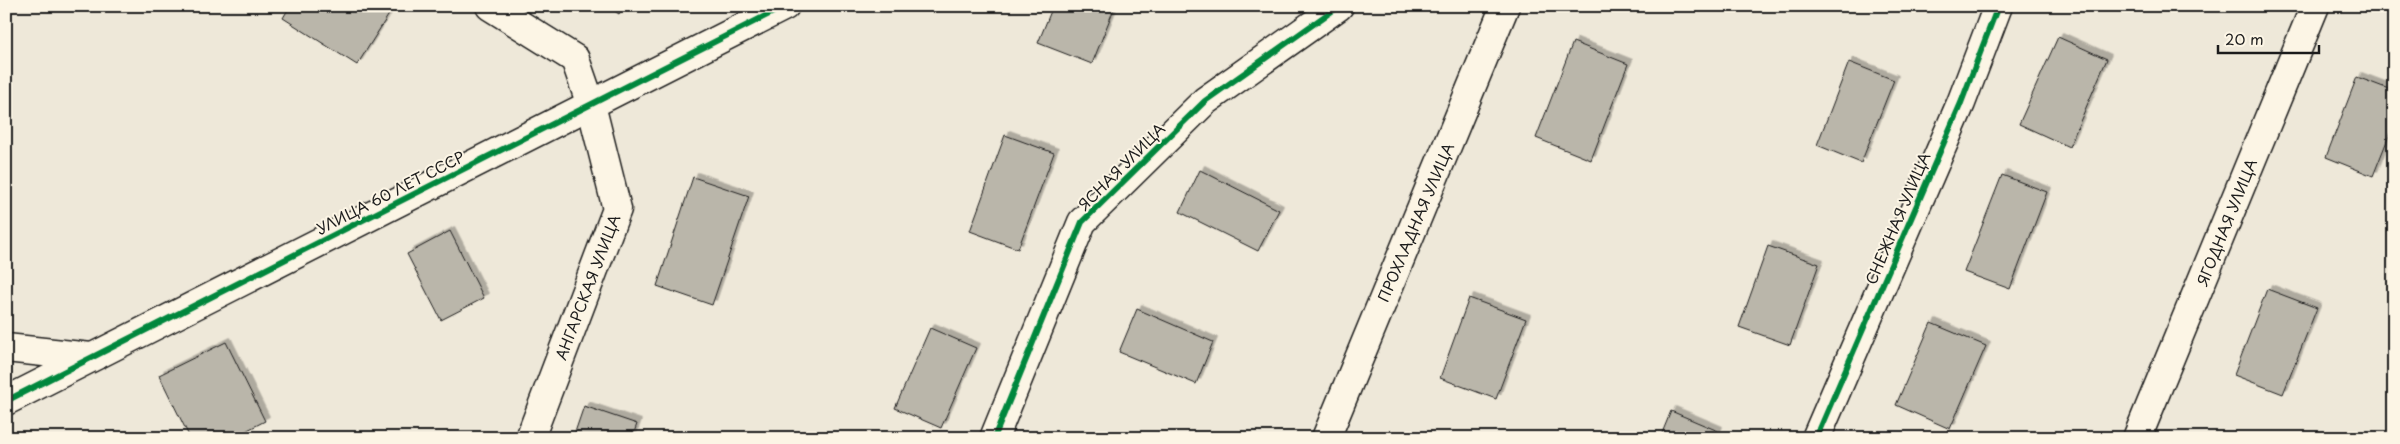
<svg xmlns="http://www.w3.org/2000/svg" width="2400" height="444" font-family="'Playpen Sans',sans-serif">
<defs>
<filter id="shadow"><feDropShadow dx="4.5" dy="-4.5" stdDeviation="0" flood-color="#0004"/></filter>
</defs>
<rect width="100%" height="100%" fill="#eee8d9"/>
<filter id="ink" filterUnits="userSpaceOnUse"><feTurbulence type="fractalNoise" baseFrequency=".02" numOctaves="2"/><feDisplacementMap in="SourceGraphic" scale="10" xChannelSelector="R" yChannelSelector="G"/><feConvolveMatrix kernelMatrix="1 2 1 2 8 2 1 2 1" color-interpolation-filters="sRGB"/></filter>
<g filter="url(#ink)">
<!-- building -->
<g fill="#bab6aa" stroke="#1c1c1c" filter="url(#shadow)">
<polygon points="290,6 390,6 393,8 357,65 283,18"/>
<polygon points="607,6 624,6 619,14"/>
<polygon points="1053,6 1115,6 1092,64 1038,43"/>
<polygon points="2058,37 2107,59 2069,147 2019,124"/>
<polygon points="1573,42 1628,64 1591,160 1536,138"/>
<polygon points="1849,62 1894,80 1861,163 1817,145"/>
<polygon points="2357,77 2394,91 2394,123 2373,176 2326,157"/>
<polygon points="1005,135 1054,153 1018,249 970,231"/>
<polygon points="1200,170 1279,210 1258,251 1180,212"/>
<polygon points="2002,175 2047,192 2010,289 1964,272"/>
<polygon points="693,177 749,196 712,305 657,286"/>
<polygon points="450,231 484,298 441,320 407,254"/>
<polygon points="1768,246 1819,264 1790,345 1739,327"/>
<polygon points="2267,289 2317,308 2283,394 2234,375"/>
<polygon points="1469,298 1526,319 1496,399 1440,378"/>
<polygon points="1137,309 1213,342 1196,384 1119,352"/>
<polygon points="1931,323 1986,346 1950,429 1896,405"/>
<polygon points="930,328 976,348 941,428 895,408"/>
<polygon points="226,342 265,421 232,438 190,438 159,375"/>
<polygon points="584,406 637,424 632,438 573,438"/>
<polygon points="1671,411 1718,431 1715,438 1660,438"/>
</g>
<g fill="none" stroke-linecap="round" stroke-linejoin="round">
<!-- minor casing -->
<g stroke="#1c1c1c" stroke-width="31">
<g id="minor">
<polyline points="490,6 575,59 591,105 617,209 530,438"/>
<polyline points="6,348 91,357"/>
<polyline points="6,401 785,6"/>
<polyline points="994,438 1082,222 1205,101 1339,6"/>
<polyline points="1326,438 1505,6"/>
<polyline points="1816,438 1961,103 1998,6"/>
<polyline points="2137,438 2315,6"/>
</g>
</g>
<!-- minor -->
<use href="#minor" stroke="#fcf5e5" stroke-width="28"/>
<!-- cycleway casing -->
<g stroke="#fcf5e5" stroke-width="9">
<g id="cycleway">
<polyline points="6,401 785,6"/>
<polyline points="994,438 1082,222 1205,101 1339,6"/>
<polyline points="1816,438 1961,103 1998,6"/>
</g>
</g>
<!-- cycleway -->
<use href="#cycleway" stroke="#00873e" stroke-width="6"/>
</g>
</g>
<g text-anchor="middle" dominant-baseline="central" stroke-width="4" stroke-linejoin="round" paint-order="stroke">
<!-- street labels -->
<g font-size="15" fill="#1c1c1c" stroke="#fcf5e5">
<text transform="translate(1121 166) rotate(-45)">ЯСНАЯ УЛИЦА</text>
<text transform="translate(390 192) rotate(-27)">УЛИЦА 60 ЛЕТ СССР</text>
<text transform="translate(1897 218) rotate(-67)">СНЕЖНАЯ УЛИЦА</text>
<text transform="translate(1415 222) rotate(-67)">ПРОХЛАДНАЯ УЛИЦА</text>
<text transform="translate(2226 222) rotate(-68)">ЯГОДНАЯ УЛИЦА</text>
<text transform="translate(587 287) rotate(-69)">АНГАРСКАЯ УЛИЦА</text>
</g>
</g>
<!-- margin -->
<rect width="2400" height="444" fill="none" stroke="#fcf5e5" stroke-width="25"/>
<rect x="12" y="12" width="2375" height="419" fill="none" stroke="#1c1c1c" stroke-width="2" filter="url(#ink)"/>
<!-- scale -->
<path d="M2218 45v8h101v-8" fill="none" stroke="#1c1c1c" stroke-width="2.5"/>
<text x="2225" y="45" font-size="15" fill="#1c1c1c" stroke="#fcf5e5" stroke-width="4" paint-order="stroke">20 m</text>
</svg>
